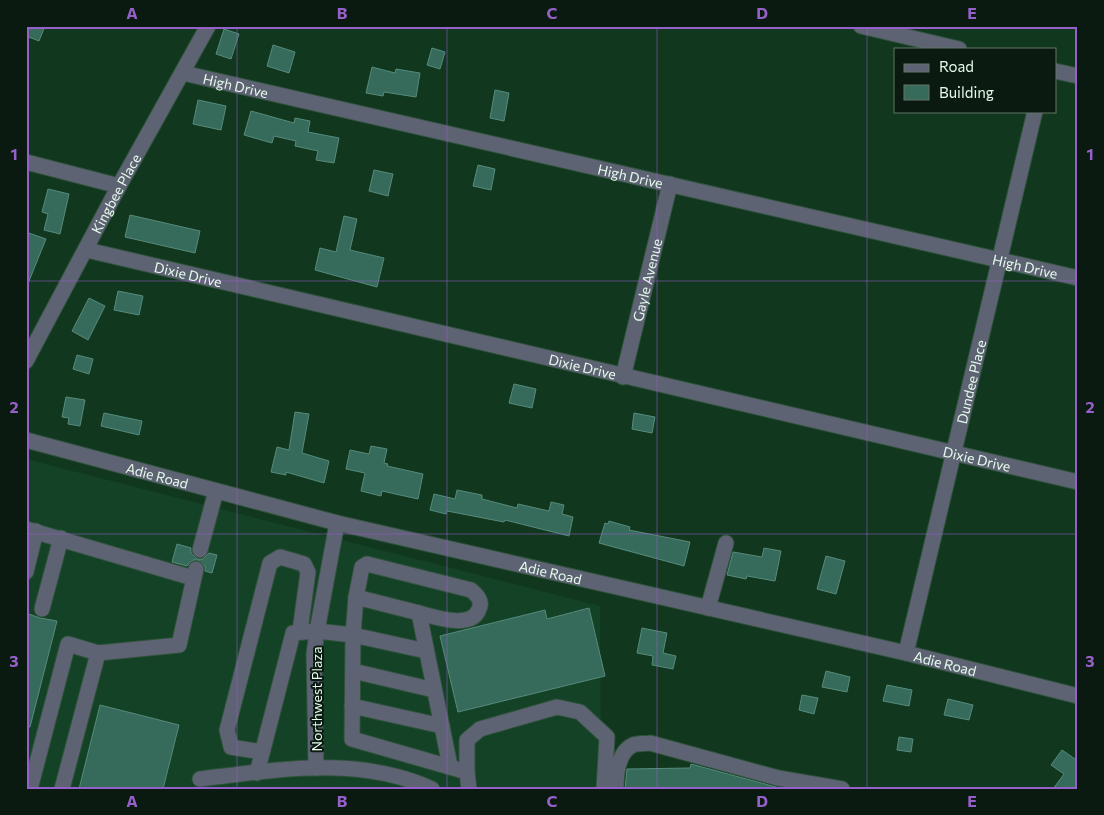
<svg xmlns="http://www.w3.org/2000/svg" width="1104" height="815" font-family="Commissioner,sans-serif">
<rect width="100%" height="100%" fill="#11371f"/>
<!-- built -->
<polygon fill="#144226" points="26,459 600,606 601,789 26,789"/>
<!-- building -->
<g fill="#366a5b" stroke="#578b7b">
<polygon points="26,26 45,26 39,41 26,36"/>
<polygon points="224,29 239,34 231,59 216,54"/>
<polygon points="273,45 295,52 289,73 267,66"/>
<polygon points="432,48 445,52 440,69 427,65"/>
<polygon points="372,67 395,73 396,69 420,73 416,97 384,92 383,96 366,93"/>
<polygon points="495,90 509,93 504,121 490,118"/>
<polygon points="198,100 226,106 221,130 193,124"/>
<polygon points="251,111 294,123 295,118 310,121 308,132 339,138 334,163 316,160 318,151 295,146 296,141 274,136 272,143 244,135"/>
<polygon points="478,165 495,169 491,190 473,186"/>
<polygon points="374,170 393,174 388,196 369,191"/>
<polygon points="48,189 69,194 60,234 44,230 48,214 42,212"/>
<polygon points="130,215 200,231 195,253 125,237"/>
<polygon points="344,216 357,219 350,250 384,258 377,287 315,270 320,248 336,252"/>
<polygon points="26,232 46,239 27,286 26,286"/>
<polygon points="118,291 143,296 139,315 114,310"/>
<polygon points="89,298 105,306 88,340 72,331"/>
<polygon points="77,355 93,359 89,374 73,369"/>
<polygon points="514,384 536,389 532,408 509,403"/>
<polygon points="66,397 85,400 80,426 68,424 69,418 62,417"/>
<polygon points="295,412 309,414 302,453 329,461 324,483 286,472 286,475 271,472 277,447 289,450"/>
<polygon points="104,413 142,421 139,435 101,426"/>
<polygon points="634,413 655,417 652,433 632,429"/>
<polygon points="371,446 387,449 384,463 388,464 387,466 423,474 418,499 382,491 381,496 361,491 365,473 346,469 350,450 369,454"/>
<polygon points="457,490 482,495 482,499 517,508 518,504 549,511 551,502 564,505 562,514 573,517 569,536 505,520 504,522 447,511 446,514 430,510 434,494 455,499"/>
<polygon points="609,521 630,527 629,530 690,542 684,566 599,543 605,523 608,524"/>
<polygon points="177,544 191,548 191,553 197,559 203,559 209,553 217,555 212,573 205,571 205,566 198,560 193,560 187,566 172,562"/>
<polygon points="764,548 781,551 775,581 747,576 746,579 727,575 733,552 762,557"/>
<polygon points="826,556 845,561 836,594 817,589"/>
<polygon points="589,608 605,676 458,712 440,636 545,610 547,619"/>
<polygon points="26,613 40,618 57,621 30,727 26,727"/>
<polygon points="642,628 667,633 663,653 676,656 673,669 652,665 653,656 637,653"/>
<polygon points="826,671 850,677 847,692 822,687"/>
<polygon points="887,685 912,690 909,706 883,701"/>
<polygon points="802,695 818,698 814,714 799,710"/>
<polygon points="948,699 973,705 969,720 944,715"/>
<polygon points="100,705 179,725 163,789 79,789"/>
<polygon points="899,737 913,739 911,752 897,750"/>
<polygon points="1062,750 1078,761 1078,789 1053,789 1064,774 1051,765"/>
<polygon points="691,764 780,788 780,789 625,789 627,769 690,768"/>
</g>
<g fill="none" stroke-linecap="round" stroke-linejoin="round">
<!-- minor casing -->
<g stroke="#2f523b" stroke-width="17">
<g id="minor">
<polyline points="861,26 959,49"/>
<polyline points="1055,71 1078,76"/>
<path id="s1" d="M183,73L1078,278"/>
<polyline points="26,162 119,186"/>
<path id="s2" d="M87,250L1078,482"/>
<path id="s3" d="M26,361L119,186L208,26"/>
<path id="s4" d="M623,377L670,184"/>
<path id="s5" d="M26,440L337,523L906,653L1078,696"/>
<polyline points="26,529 193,578"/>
<polyline points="200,550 216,491"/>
<polyline points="26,572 36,531"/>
<polyline points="356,597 419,613 450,766"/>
<polyline points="708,608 726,543"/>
<polyline points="42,609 61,538"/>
<path d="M419,613C435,617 472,630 479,609C483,601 477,595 471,590L367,564L362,567L356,597L353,635L426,651"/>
<path id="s6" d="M906,653L1035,111"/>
<polyline points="353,671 434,690"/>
<polyline points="352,706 442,726"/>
<polyline points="262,752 231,747 227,730 270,563 280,557 304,564 308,572 300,631"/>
<polyline points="316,768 314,654 317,631 337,523"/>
<polyline points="467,772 467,740 480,729 557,707 580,712 607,737 604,789"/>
<polyline points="257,773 293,633 317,631 353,635 352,739 467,772 469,789"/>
<path d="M200,779C276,770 359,755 432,789"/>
<polyline points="30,789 68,644 98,653"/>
<polyline points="62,789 98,653 179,645 196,569"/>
<path d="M616,789C616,774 618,752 633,745C638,743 645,744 650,743L778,778L842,789"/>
</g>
</g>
<!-- minor -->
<use href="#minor" stroke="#5e6374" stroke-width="15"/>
</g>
<!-- grid -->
<path fill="none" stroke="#9660ca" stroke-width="1" stroke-opacity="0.55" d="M237,26V789M447,26V789M657,26V789M867,26V789M26,281H1078M26,534H1078"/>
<g text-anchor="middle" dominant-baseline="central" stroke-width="4" stroke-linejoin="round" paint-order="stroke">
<!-- street labels -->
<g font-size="14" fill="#e5faea" stroke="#0b1a10">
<text stroke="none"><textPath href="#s1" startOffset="54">High Drive</textPath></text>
<text stroke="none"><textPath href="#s1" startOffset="459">High Drive</textPath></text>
<text stroke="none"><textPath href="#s3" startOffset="190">Kingbee Place</textPath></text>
<text stroke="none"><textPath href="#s1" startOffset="864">High Drive</textPath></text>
<text stroke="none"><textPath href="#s2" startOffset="104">Dixie Drive</textPath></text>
<text stroke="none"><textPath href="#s4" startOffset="100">Gayle Avenue</textPath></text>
<text stroke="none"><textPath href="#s2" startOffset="509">Dixie Drive</textPath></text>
<text stroke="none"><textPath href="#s6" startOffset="279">Dundee Place</textPath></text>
<text stroke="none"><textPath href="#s2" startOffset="914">Dixie Drive</textPath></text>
<text stroke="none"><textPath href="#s5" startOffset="136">Adie Road</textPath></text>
<text stroke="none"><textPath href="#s5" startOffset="541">Adie Road</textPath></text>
<text stroke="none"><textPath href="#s5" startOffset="946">Adie Road</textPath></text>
<text transform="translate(316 699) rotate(-90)">Northwest Plaza</text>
</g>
</g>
<!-- border -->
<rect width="1104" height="815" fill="none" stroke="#0b1a10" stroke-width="55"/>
<!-- legend -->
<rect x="894" y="48" width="162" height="65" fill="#0b1a10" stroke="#627467"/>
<rect x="904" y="64" width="25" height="8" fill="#5e6374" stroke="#627467"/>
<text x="939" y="72" font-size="15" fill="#e5faea">Road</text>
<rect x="904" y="85" width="25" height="15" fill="#366a5b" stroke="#627467"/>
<text x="939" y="98" font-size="15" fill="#e5faea">Building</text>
<rect x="28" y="28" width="1048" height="760" fill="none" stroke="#9660ca" stroke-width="2"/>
<g font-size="16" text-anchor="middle" font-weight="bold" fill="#9660ca">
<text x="132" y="19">A</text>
<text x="342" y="19">B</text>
<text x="552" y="19">C</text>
<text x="762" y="19">D</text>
<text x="972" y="19">E</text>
<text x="14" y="160">1</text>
<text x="1090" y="160">1</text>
<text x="14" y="413">2</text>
<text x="1090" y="413">2</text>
<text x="14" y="667">3</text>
<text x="1090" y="667">3</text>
<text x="132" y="807">A</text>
<text x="342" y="807">B</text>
<text x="552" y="807">C</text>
<text x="762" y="807">D</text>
<text x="972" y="807">E</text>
</g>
</svg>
